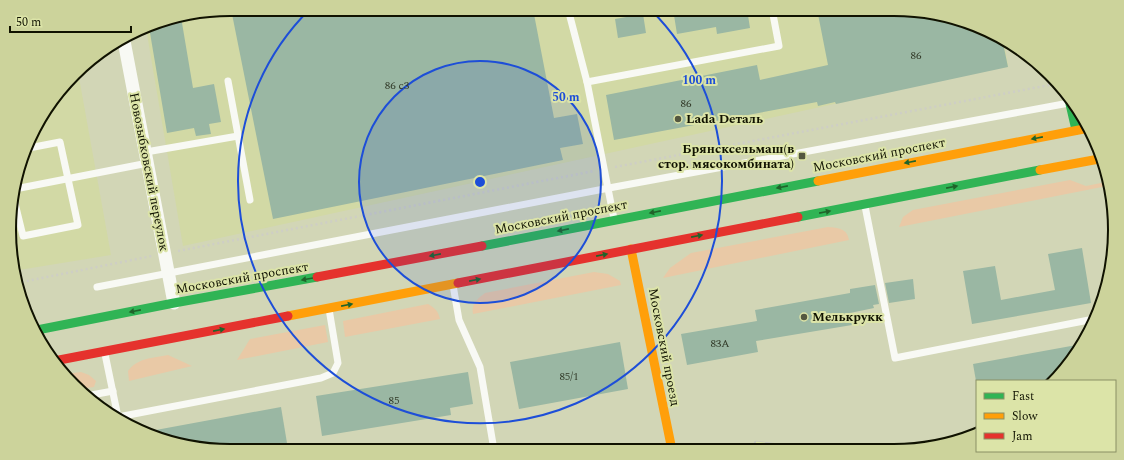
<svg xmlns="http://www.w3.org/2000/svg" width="1124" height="460" font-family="Spectral,serif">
<rect width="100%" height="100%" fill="#d2d6b6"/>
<!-- built -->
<g fill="#d2d9a5">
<polygon points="230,9 894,9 965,21 1004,43 1008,66 183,246 146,28 159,21"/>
<polygon points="78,72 111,255 13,271 11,201 38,120"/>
</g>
<!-- green -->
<g fill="#e9c9a6">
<polygon points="1070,180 1086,186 1106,182 1107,186 899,227 903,217 913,210"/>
<path d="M828,227C838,228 847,228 849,240L663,278L670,268L691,253Z"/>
<path d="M594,272L608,274L620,281L621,285L473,314C471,304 477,299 485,293Z"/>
<path d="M428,304C435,308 438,311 440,319L345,337L343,321Z"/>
<polygon points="325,325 328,342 237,360 250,339"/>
<path d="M168,355L192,366L129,381L128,371C137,358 153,358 168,355Z"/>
<polygon points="81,372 89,375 96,381 94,387 80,389 66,374"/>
</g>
<!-- building -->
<g fill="#9ab7a3">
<polygon points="231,9 533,9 554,118 577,114 583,144 560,148 563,160 273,219"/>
<polygon points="673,9 747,9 750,28 717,34 716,27 677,34"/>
<polygon points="817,9 894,9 965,21 1003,43 1008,67 836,104 835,102 818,106 817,102 614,140 606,95 757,65 760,80 828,65"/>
<polygon points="643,14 646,33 618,38 615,19"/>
<polygon points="181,17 193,88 214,84 221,122 209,124 211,134 196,136 194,128 167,133 149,27 159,21"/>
<polygon points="1082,248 1091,303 972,324 963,271 995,266 1001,300 1055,290 1048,254"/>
<polygon points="913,279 915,299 889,303 885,283"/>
<polygon points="875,285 879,304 873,305 874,308 850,313 852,325 756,341 758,352 687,365 681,334 757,321 755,310 850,293 850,289"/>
<polygon points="620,342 628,389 519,409 510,362"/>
<polygon points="1082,344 1078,353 1053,381 976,381 973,364"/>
<polygon points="468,372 473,404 450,408 451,415 322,436 316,396"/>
<polygon points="281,407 288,449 279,451 230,451 159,439 145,432"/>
</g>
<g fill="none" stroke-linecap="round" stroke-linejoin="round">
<!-- path -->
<g stroke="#cecec5" stroke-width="2.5" stroke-dasharray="2 3" stroke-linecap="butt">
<polyline points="615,167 1055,84"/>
<polyline points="178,251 594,171"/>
<polyline points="17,283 152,256"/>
</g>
<!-- lane -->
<g stroke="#f8f9f4" stroke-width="7">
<polyline points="568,9 587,82 779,46 772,9"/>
<polyline points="228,81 250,200"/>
<polyline points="587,82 614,219"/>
<polyline points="146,152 238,136"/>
<polyline points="15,189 148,163"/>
<polyline points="13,195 23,236 78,225 60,142 29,148"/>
<polyline points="865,206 895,358 1094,319"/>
<polyline points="453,285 459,320 480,367 494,450"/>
<polyline points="97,287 609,188 1069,103"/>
<polyline points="105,354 118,417"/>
<polyline points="86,396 113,391"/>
<polyline points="118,417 321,378 333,373 338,363 329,309"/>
</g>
<!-- street -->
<polyline stroke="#f8f9f4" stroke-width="13" points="124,41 174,303"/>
<!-- fast -->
<g stroke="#30b455" stroke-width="9">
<polyline points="1070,104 1076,130"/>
<polyline points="798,217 1040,170"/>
<polyline points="482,246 818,181"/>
<polyline points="37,330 174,303 317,277"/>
</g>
<!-- slow -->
<g stroke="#ff9f0a" stroke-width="9">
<polyline points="1040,170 1099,159"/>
<polyline points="818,181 1089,128"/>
<polyline points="631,249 672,450"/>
<polyline points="288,316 458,283"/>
</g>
<!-- jam -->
<g stroke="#e5322d" stroke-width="9">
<polyline points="317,277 482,246"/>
<polyline points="458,283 798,217"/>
<polyline points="54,361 288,316"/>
</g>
<!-- rail casing -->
<g stroke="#c4c6bd" stroke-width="4.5">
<polyline id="rail" points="756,443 805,449"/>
</g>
<!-- rail -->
<use href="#rail" stroke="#dce4a8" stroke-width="3" stroke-dasharray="9" stroke-linecap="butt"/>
</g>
<!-- one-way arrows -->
<defs><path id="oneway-solid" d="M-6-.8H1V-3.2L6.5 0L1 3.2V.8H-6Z"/></defs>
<g fill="#20632a">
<use href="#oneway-solid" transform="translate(1037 138) rotate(169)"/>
<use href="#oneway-solid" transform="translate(910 162) rotate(169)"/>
<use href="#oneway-solid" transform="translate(782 187) rotate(169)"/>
<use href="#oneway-solid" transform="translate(952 187) rotate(-11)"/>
<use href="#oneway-solid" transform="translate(655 212) rotate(169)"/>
<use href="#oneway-solid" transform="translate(825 212) rotate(-11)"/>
<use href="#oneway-solid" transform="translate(563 230) rotate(169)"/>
<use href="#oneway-solid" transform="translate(697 236) rotate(-11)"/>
<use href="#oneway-solid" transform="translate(435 255) rotate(169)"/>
<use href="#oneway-solid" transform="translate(602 255) rotate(-11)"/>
<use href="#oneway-solid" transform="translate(307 279) rotate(170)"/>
<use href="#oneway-solid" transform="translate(475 280) rotate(-11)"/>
<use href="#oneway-solid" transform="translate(347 305) rotate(-11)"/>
<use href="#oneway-solid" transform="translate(135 311) rotate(169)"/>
<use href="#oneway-solid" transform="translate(219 330) rotate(-11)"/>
</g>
<!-- distance rings -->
<circle cx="480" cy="182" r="121" fill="#1d4ed8" fill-opacity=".12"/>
<g fill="none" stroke="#1d4ed8" stroke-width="2">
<circle cx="480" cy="182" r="121"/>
<path d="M650 9A242 242 0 1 1 310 9"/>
</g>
<!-- markers -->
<g fill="#545740" stroke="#dce4a8" stroke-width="1.5">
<circle cx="678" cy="119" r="4"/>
<rect x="798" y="152" width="8" height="8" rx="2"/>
<circle cx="804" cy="317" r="4"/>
</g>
<g text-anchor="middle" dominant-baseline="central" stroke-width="4" stroke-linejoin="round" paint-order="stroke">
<!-- number labels -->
<g font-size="11" fill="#323b29">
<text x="916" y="55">86</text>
<text x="397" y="85">86 с3</text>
<text x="686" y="103">86</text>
<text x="720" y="343">83А</text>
<text x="569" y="376">85/1</text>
<text x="394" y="400">85</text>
</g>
<!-- poi labels -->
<g font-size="13" font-weight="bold" fill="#101200" stroke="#dce4a8" text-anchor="start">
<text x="686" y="119">Lada Dеталь</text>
<text x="794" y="149" text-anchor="end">Брянсксельмаш(в<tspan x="794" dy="15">стор. мясокомбината)</tspan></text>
<text x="812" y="317">Мелькрукк</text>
</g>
<!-- street labels -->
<g font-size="13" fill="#101200" stroke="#dce4a8">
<text transform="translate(879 155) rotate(-11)">Московский проспект</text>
<text transform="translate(149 172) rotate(79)">Новозыбковский переулок</text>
<text transform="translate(561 217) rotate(-11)">Московский проспект</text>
<text transform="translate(242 278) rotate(-10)">Московский проспект</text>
<text transform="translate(664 347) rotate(79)">Московский проезд</text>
</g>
</g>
<!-- crop -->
<path d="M0 0H1124V460H0ZM230 16H894A214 214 0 0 1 1108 230V230A214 214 0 0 1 894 444H230A214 214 0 0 1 16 230V230A214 214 0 0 1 230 16Z" fill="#ccd39b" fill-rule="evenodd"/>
<path fill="none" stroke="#101200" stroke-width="2" d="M230 16H894A214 214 0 0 1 1108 230V230A214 214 0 0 1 894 444H230A214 214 0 0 1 16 230V230A214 214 0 0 1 230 16Z"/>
<circle cx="480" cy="182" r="6" fill="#1d4ed8" stroke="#dce4a8" stroke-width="2"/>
<g font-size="12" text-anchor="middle" font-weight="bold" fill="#1d4ed8" stroke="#dce4a8" stroke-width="4" stroke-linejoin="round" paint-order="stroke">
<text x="699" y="84">100 m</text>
<text x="566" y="101">50 m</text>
</g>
<!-- legend -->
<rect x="976" y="380" width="140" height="72" fill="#dce4a8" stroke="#8a9065"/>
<rect x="984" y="393" width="20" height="6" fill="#30b455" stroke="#8a9065"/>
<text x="1012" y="400" font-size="12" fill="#101200">Fast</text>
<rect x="984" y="413" width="20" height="6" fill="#ff9f0a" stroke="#8a9065"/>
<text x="1012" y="420" font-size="12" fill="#101200">Slow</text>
<rect x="984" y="433" width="20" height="6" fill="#e5322d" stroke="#8a9065"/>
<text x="1012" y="440" font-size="12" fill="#101200">Jam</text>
<!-- scale -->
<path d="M10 26v6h121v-6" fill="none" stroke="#101200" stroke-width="2"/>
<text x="16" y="26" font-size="12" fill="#101200" stroke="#dce4a8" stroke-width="3" paint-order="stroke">50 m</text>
</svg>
